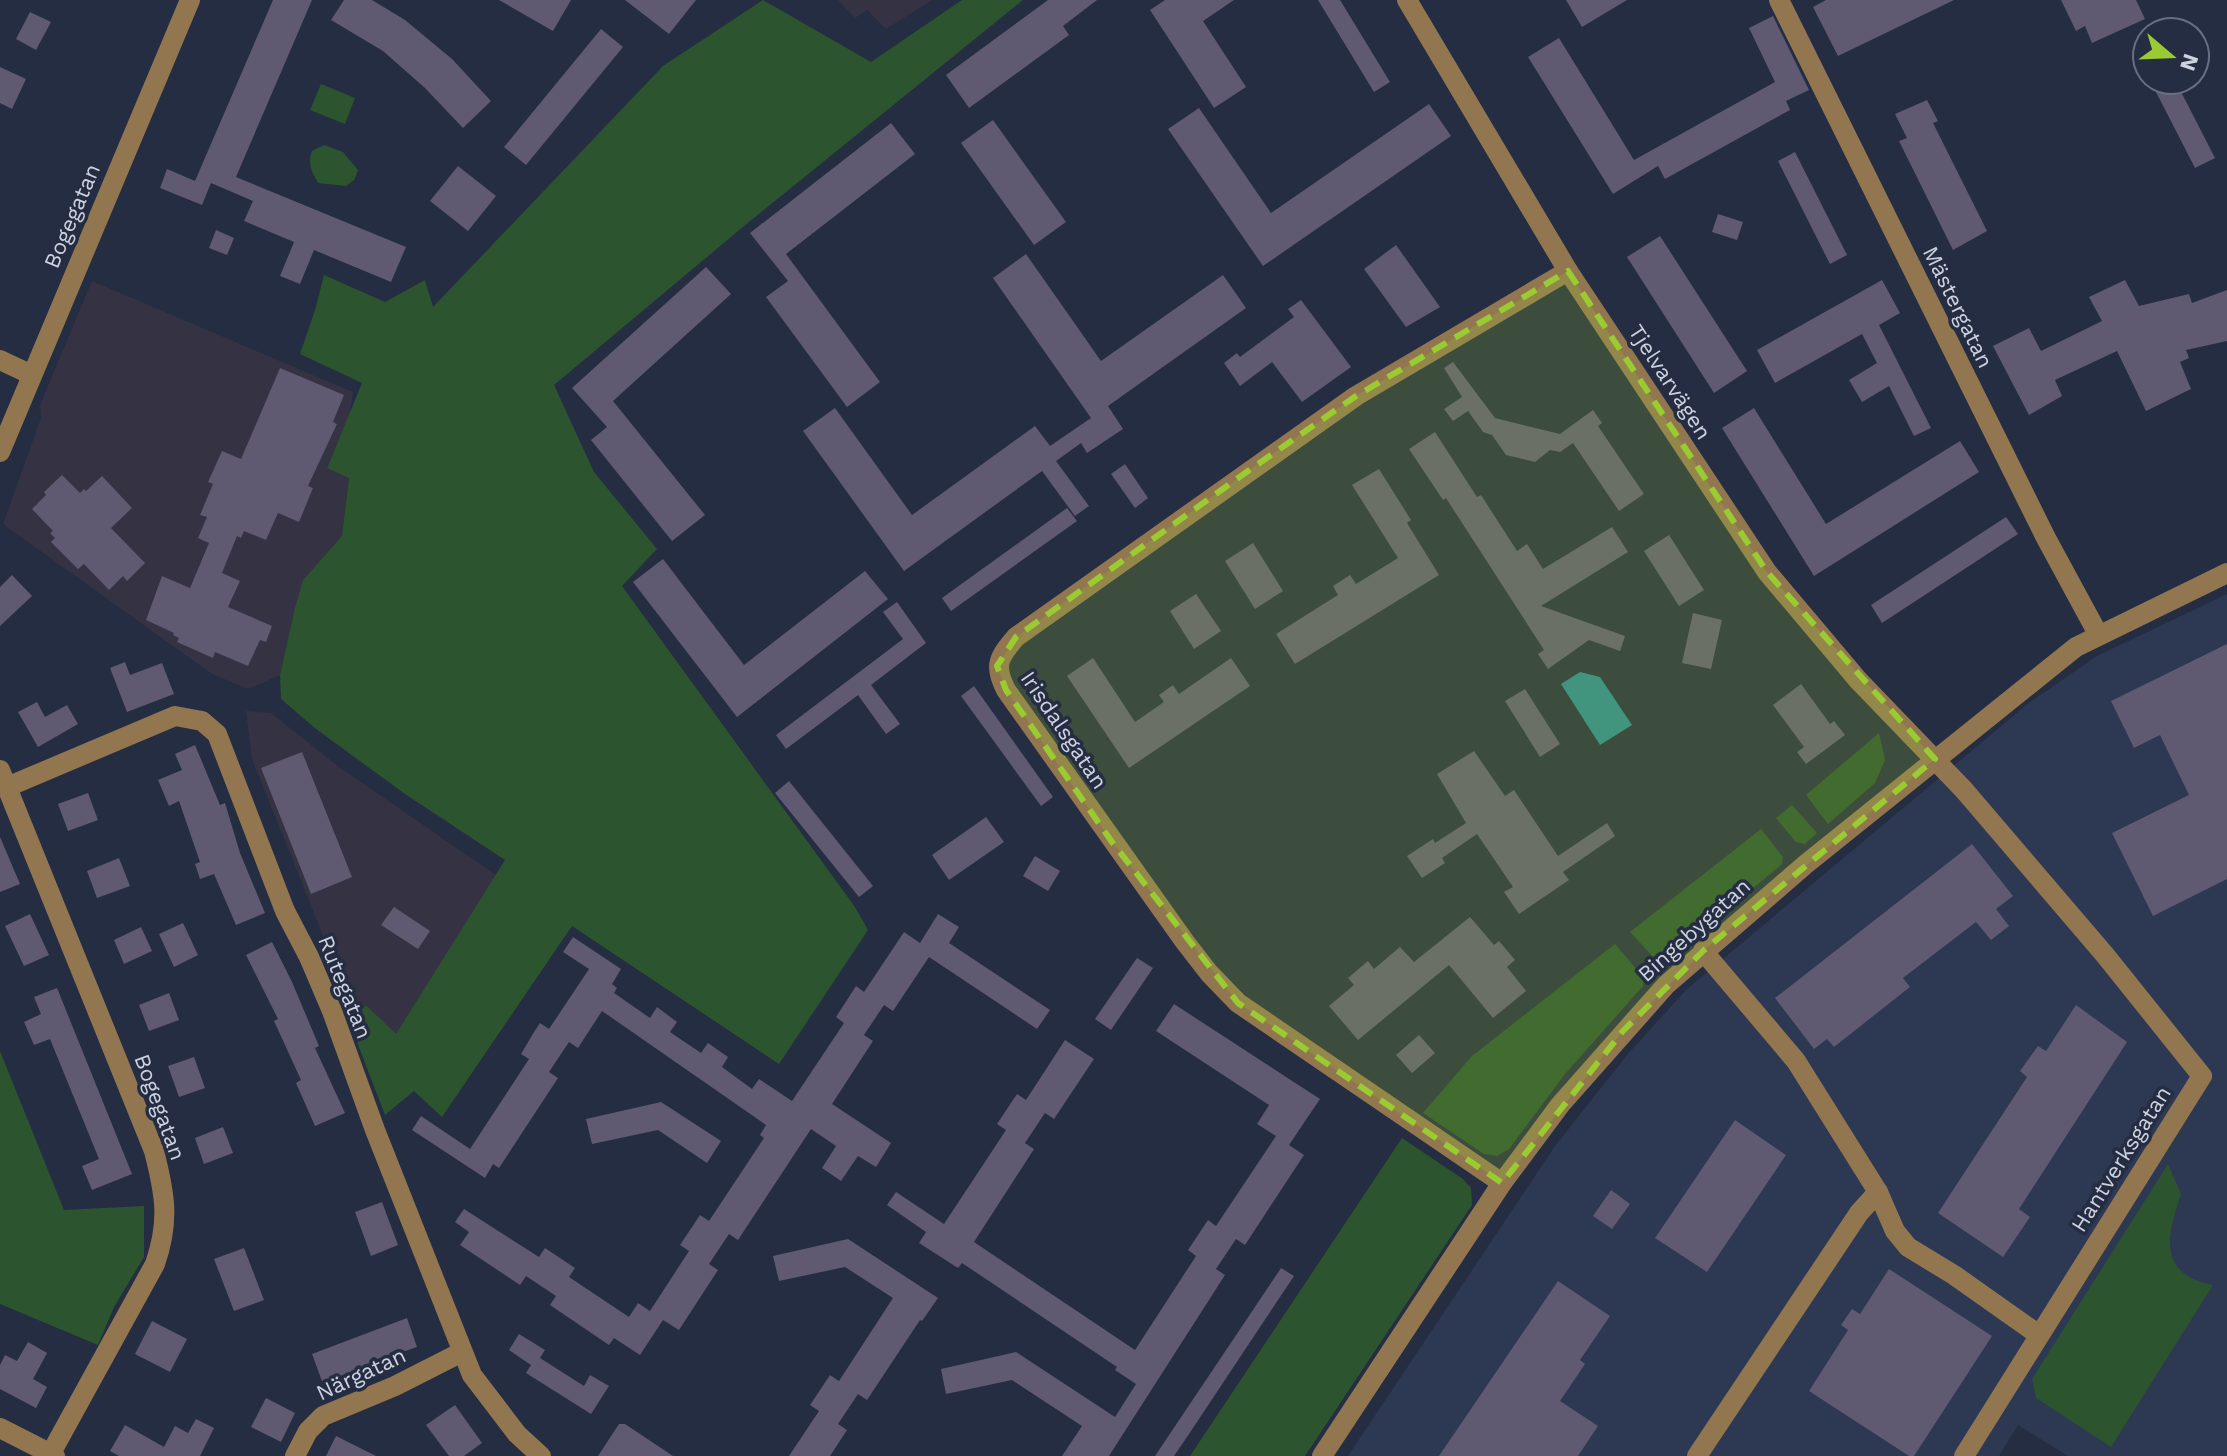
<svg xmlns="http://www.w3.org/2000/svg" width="2227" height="1456" font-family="'Work Sans',sans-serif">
<rect width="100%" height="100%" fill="#252d42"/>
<!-- built -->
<polygon fill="#2d3852" points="2227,594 2227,1456 2068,1456 2018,1425 1999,1456 1348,1456 1555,1146 1627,1055 1687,989 2030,702 2097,656"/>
<!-- education -->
<g fill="#353244">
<polygon points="838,0 932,0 886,29 867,10 855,18"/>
<polygon points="92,281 353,392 350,413 327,467 349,477 342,536 303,580 280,675 248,689 212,674 3,524 41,418 40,405"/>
<polygon points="246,711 271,713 339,767 496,875 396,1035 367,1006 353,1009 351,1005 252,759"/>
</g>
<!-- green -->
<g fill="#2c542f">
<polygon points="763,0 871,62 962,0 1023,0 744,226 554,385 594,472 657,549 622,586 855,907 868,930 779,1064 572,926 442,1117 414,1091 385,1115 345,1011 367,1006 396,1034 505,860 405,794 316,729 281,699 280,675 295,608 303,580 342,536 349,478 327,468 362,383 300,354 315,310 324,275 385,302 425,280 433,307 663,66"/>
<polygon points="321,84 355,98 345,124 310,110"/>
<path d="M324,145L343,152L358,170L354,180L346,186L318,183C312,172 307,163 312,151Z"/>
<polygon points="1879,733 1885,760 1875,783 1828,824 1806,795"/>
<polygon points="1792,805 1817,833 1805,844 1796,842 1776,818"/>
<polygon points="1761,829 1783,857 1782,864 1693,938 1668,962 1658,962 1630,932"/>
<polygon points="1615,944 1643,977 1643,986 1565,1074 1509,1149 1497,1156 1484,1154 1423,1113 1472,1056"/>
<polygon points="0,1051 64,1210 144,1206 144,1257 114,1307 98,1345 0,1304"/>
<polygon points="1402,1138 1463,1179 1471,1188 1472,1205 1305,1456 1190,1456"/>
<path d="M2168,1164L2181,1194C2167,1236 2157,1274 2213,1285L2111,1447L2036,1398L2032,1379Z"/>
</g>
<!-- water -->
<polygon fill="#2b8891" points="1580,672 1600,677 1632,725 1600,745 1561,684"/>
<!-- building -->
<g fill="#5f5971">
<polygon points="273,0 312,0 236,177 406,247 391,282 314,250 300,284 280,276 294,242 244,221 253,201 211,183 202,205 160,188 167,169 195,181"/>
<polygon points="344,0 372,0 405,20 452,59 491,101 463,128 425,88 383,51 331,20"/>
<polygon points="499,0 571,0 553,31"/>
<polygon points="625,0 696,0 669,34"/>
<polygon points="1048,0 1097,0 1063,26 1069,35 969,108 946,75"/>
<polygon points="1165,0 1234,0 1203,21 1246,87 1214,108 1150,10"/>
<polygon points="1318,0 1340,0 1390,82 1374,92"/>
<polygon points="1566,0 1627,0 1582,27"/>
<polygon points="1826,0 1954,0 1838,56 1813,7"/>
<polygon points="2061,0 2136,0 2145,19 2092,43 2085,26 2076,31"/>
<polygon points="30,12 51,22 36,50 16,39"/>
<polygon points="1773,16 1809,90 1786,101 1790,110 1665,179 1658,166 1613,194 1528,57 1559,38 1634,160 1775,82 1749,28"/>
<polygon points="601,29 623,47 526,165 504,147"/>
<polygon points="0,67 26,79 12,109 0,103"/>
<polygon points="2176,82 2215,158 2195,168 2156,92"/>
<polygon points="1927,100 1938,121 1933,123 1987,231 1953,250 1899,141 1907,138 1895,114"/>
<polygon points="1429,104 1451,136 1263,266 1168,129 1199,108 1271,213"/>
<polygon points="993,120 1066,222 1034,245 961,143"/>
<polygon points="891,123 915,154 786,254 880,382 847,407 766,297 788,281 750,233"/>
<polygon points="1795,152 1847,255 1830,264 1778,161"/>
<polygon points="458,166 496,196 468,231 430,201"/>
<polygon points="1718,214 1743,222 1737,240 1712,232"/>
<polygon points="216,230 234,238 227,255 209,248"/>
<polygon points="1660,236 1747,371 1714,393 1627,257"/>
<polygon points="1396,245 1440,307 1406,327 1364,269"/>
<polygon points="1026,254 1101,361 1223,275 1246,308 1108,406 1123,429 1087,453 1081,443 1056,461 1089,506 1075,516 1042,471 904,571 803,431 835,408 912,515 1035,426 1050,446 1091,418 993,278"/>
<polygon points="706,267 731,294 613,401 705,515 672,541 591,440 607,427 572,388"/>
<polygon points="1882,280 1900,313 1879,325 1931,428 1914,436 1889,386 1862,402 1849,380 1877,363 1862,334 1775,383 1757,350"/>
<polygon points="2125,280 2139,306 2189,294 2192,303 2227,290 2227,341 2186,350 2189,358 2180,362 2191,389 2146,411 2117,351 2055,380 2062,396 2029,415 1993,346 2029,328 2041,351 2102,321 2089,297"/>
<polygon points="1301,300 1351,367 1302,402 1272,362 1240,386 1224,363 1237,353 1240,357 1294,317 1288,309"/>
<polygon points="1453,362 1495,418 1560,434 1593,410 1602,423 1598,426 1644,494 1619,511 1573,443 1560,452 1550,450 1535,462 1506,455 1492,435 1483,432 1468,411 1453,421 1444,409 1462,397 1444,368"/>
<polygon points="280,368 344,395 333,422 337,424 308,486 313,488 299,522 278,513 266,540 244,531 241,538 237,536 222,573 240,581 228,607 272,626 266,642 260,640 248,666 215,652 213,658 177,642 179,638 173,635 174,633 146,620 162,576 190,588 209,543 198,538 207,517 200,515 213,484 208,482 222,451 241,459"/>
<polygon points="1754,408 1826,524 1960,441 1979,472 1814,576 1722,428"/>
<polygon points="1435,432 1477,497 1481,495 1517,551 1527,544 1543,569 1612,527 1628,552 1541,606 1625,636 1620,651 1589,640 1548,669 1538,654 1544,650 1446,498 1443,500 1409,449"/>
<polygon points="1125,464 1148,498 1135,508 1111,474"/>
<polygon points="1379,469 1411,520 1407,523 1439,575 1295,664 1276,634 1338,595 1333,586 1350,575 1356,584 1398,558 1352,485"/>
<polygon points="62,475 80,493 84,489 86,491 102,476 132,508 111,528 145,563 127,581 123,576 109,590 84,564 78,569 51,542 55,538 50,533 53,531 32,509 46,495 44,492"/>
<polygon points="1067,508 1077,521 951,611 942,598"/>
<polygon points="2006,517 2018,534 1882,623 1871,605"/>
<polygon points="1669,535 1704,590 1679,606 1644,551"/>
<polygon points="1253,543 1283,591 1255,609 1225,561"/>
<polygon points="663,559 744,665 865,571 888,599 737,717 633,582"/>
<polygon points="12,575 32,596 0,626 0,587"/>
<polygon points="1196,594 1221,631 1194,649 1170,611"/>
<polygon points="897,602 926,643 871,685 900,724 886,734 858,695 786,749 776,735 903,639 883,612"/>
<polygon points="1693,613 1722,620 1711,669 1682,663"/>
<polygon points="2227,644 2227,879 2153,916 2112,833 2189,795 2160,735 2134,748 2111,701"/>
<polygon points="1093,658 1135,722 1164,702 1159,695 1173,685 1179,694 1231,658 1250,686 1129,768 1067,676"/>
<polygon points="125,662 130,675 162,663 174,694 127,712 110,668"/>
<polygon points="1801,684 1830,724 1834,721 1845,735 1806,764 1797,752 1804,747 1773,705"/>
<polygon points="974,686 1053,797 1041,806 961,696"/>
<polygon points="1525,689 1560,744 1540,757 1505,701"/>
<polygon points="37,702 45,717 67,705 78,724 38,747 18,712"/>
<polygon points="195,745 220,805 225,803 240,853 265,913 236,925 214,874 200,879 195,864 200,862 179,801 169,806 158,780 182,770 175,754"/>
<polygon points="1474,751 1505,796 1514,790 1558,856 1607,823 1615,836 1563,872 1569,880 1519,914 1504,892 1513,887 1477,834 1442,858 1445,863 1422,878 1407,856 1433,839 1435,843 1466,823 1437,774"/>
<polygon points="302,752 352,877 311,894 261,768"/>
<polygon points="789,781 873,886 859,897 775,793"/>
<polygon points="88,793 98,820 68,831 58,804"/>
<polygon points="986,817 1004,842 949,880 932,855"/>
<polygon points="0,837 20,884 0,892"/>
<polygon points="1972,844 2013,896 1996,909 2009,926 1991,940 1976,922 1903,978 1910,987 1834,1047 1827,1039 1814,1049 1775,998"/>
<polygon points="1035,856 1060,871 1048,891 1023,876"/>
<polygon points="119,858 130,886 97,898 87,871"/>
<polygon points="394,907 430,931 418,949 381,925"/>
<polygon points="30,914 49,955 24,966 5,926"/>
<polygon points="938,914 959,927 949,943 1050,1010 1037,1029 929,957 893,1011 884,1005 864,1035 873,1041 832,1104 891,1143 876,1167 858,1156 841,1181 822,1168 836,1146 811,1129 738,1240 729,1234 709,1264 718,1270 679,1330 663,1320 640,1355 614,1338 609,1345 550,1305 556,1296 526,1276 520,1285 460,1245 469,1232 455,1222 464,1209 539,1257 545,1248 575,1268 569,1277 629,1317 638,1303 650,1311 689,1251 680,1245 700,1215 709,1221 764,1138 760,1135 766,1125 602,1011 578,1048 569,1042 549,1072 558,1078 499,1168 493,1164 485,1178 412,1130 421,1116 470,1149 529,1059 521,1054 534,1032 540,1023 549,1029 589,969 563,952 573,937 621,969 612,984 617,988 614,993 650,1018 657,1007 677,1022 670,1032 701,1053 708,1043 728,1057 722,1067 752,1089 759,1079 792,1101 844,1023 836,1017 856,986 864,992 904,932 920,943"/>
<polygon points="1470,917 1494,945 1499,941 1515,960 1507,967 1526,991 1493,1018 1449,965 1358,1040 1329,1006 1354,985 1348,978 1368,961 1374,969 1400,947 1414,962"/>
<polygon points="183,923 198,955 174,967 159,934"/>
<polygon points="141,927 152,951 124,964 114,940"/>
<polygon points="272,942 292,982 319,1046 315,1048 345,1113 315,1126 296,1083 301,1080 274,1021 278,1019 246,955"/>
<polygon points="1137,958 1153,968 1111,1030 1095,1019"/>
<polygon points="57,988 132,1174 92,1190 82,1166 99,1159 50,1039 34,1045 24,1022 41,1014 34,997"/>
<polygon points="169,993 179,1020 149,1031 139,1005"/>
<polygon points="1174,1004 1320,1099 1289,1145 1304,1155 1245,1245 1236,1239 1216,1269 1225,1275 1109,1456 1062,1456 1082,1426 1012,1380 946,1394 941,1369 1016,1352 1115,1417 1136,1384 1115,1370 1117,1367 962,1263 958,1268 919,1243 926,1232 887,1205 896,1192 944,1224 1006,1130 997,1124 1017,1094 1026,1100 1065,1040 1094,1059 1054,1119 1045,1113 1025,1143 1034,1149 974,1242 1135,1350 1196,1256 1188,1250 1208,1220 1216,1226 1276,1136 1257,1124 1269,1105 1156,1031"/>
<polygon points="2076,1005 2127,1042 2019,1209 2030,1217 2003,1257 1938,1213 2027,1077 2020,1071 2038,1046 2046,1051"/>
<polygon points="1419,1035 1435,1053 1412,1073 1396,1055"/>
<polygon points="194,1057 205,1088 179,1097 168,1066"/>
<polygon points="661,1102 721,1141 707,1163 658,1130 592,1144 586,1119"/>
<polygon points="1735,1120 1786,1155 1707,1272 1655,1238"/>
<polygon points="223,1127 233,1153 204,1164 195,1138"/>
<polygon points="1611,1190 1630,1204 1612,1229 1593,1216"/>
<polygon points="382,1202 398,1245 371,1256 355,1212"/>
<polygon points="848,1239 938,1298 922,1321 920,1320 867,1400 858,1394 838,1424 847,1430 830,1456 789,1456 819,1411 810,1405 830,1375 839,1381 893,1298 845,1267 779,1281 773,1256"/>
<polygon points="244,1248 264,1300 234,1311 214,1259"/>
<polygon points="1281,1268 1294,1276 1189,1434 1174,1456 1155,1456"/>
<polygon points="1889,1269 1992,1336 1914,1456 1909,1456 1809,1391 1848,1330 1841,1325 1852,1309 1860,1314"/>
<polygon points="1558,1281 1610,1316 1580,1360 1585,1364 1560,1401 1598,1426 1578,1456 1439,1456"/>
<polygon points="407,1318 417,1347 362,1366 364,1370 323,1384 312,1354"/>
<polygon points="152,1321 187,1339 170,1372 135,1354"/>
<polygon points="519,1334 545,1350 540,1358 584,1386 590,1375 609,1386 591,1414 526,1373 531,1365 509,1350"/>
<polygon points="28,1342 47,1353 33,1379 47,1387 36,1408 0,1389 0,1365 5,1355 17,1361"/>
<polygon points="266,1398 295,1413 281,1442 251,1427"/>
<polygon points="455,1405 482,1443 464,1456 449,1456 426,1425"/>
<polygon points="196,1419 214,1428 200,1456 119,1456 110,1451 125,1425 164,1447 175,1426 188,1433"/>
<polygon points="619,1424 625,1424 673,1456 598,1456"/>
<polygon points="336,1436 376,1456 326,1456"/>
</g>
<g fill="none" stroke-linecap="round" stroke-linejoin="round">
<!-- minor -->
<g stroke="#92764f" stroke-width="20">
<polyline points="1407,0 1568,271 1767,572 1858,680 1964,790 2105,955 2202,1076 1964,1456"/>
<polyline points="1779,0 2046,538 2098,634"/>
<polyline points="0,360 32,375"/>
<polyline points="0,452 190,0"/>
<path d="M0,770L154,1151C165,1194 170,1221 155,1264L51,1453"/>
<polyline points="7,787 175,716 202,721 217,734 285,911 309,957 332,1011 375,1130 472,1375 517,1434 541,1456"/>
<polyline points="1703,951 1796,1061 1878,1192"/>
<path d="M1502,1183L1238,1003L1209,973L1185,942L1006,690C993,665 999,657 1016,637L1356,396L1568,271"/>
<polyline points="0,1428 55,1456"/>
<polyline points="295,1456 308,1431 323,1416 395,1386 462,1352"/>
<polyline points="1322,1456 1502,1183 1560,1105 1666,985 1806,864 2076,647 2227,573"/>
<polyline points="1697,1456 1859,1213 1878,1192 1895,1231 1908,1247 1954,1275 2039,1335"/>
</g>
</g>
<!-- marked area -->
<path fill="#9bcb33" fill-opacity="0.2" stroke="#9bcb33" stroke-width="6" stroke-dasharray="16 10" stroke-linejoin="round" d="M1568,271L1767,572L1935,759L1703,951L1623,1031L1502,1183L1238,1003L1112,842L1006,690L997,666L1016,637L1248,471L1356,396Z"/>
<g text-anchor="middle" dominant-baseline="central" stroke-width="7" stroke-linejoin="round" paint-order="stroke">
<!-- street labels -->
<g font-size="22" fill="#cdd2e0" stroke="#252d42">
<text transform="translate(72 216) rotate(-67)">Bogegatan</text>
<text transform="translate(1958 307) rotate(64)">Mästergatan</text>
<text transform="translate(1670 382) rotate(57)">Tjelvarvägen</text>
<text transform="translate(1064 730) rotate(56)">Irisdalsgatan</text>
<text transform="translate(1694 930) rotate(-42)">Bingebygatan</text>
<text transform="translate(345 987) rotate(68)">Rutegatan</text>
<text transform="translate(160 1107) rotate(70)">Bogegatan</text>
<text transform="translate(2121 1159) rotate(-58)">Hantverksgatan</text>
<text transform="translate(361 1374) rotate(-25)">Närgatan</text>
</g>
</g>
<!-- north arrow -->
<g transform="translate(2171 56) rotate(109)"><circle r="38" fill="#252d42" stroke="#686f81" stroke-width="2"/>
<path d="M0-6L14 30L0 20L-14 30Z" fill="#9bcb33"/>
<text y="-12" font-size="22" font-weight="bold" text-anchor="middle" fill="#cdd2e0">N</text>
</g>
</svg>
